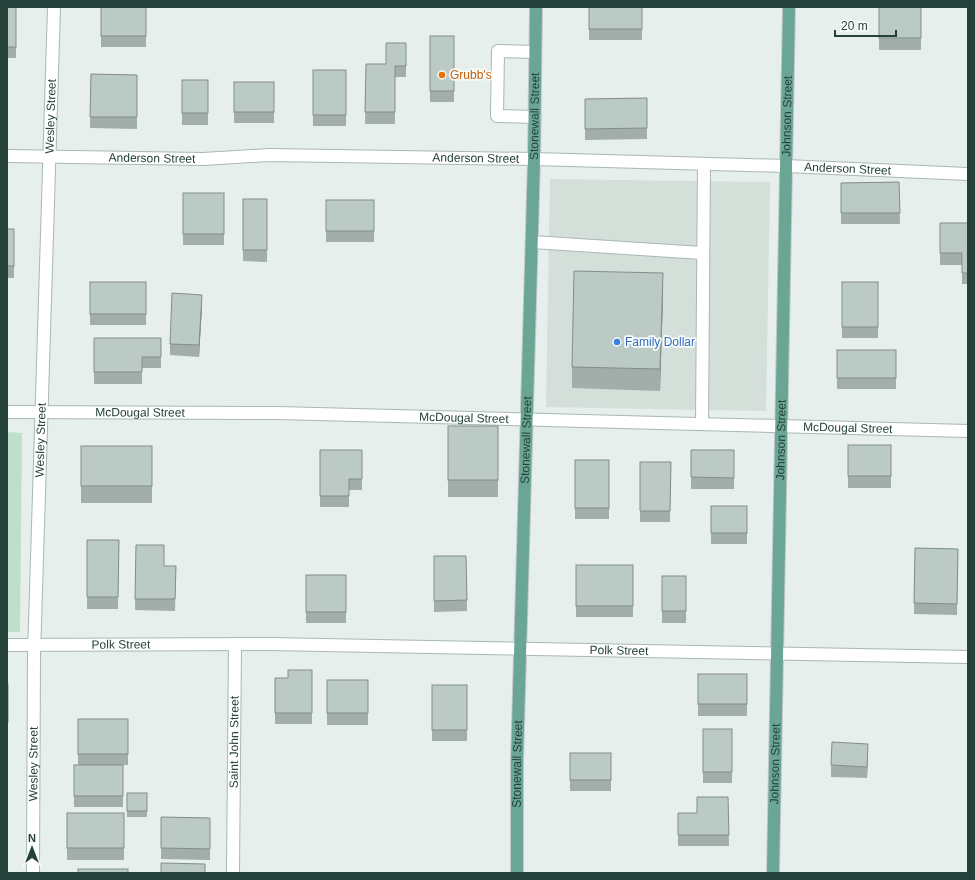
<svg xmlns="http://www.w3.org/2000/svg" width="975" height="880" font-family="Arial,sans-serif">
<rect width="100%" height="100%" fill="#e6efeb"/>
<!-- built -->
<polygon fill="#d4dfda" points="550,179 770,182 766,411 546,407"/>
<!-- green -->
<polygon fill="#bfe0c8" points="7,432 22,433 20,632 7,632"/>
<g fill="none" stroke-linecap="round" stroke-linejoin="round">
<!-- minor casing -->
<g stroke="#a8b8b2" stroke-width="14">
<g id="minor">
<polyline points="535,117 497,116 498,51 535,52"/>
<path id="s1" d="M7,156L203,159L269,155L534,159L786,166L968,174"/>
<polyline points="532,242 702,253"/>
<path id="s2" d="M7,412L278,413L968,431"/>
<polyline points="702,424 704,164"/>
<path id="s3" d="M7,645L270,644L968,657"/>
<path id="s4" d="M33,873L34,656L54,7"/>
<path id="s5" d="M233,873L235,645"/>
</g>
</g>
<!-- major casing -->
<g stroke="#c2cac8" stroke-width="14">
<g id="major">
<path id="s6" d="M517,873V761L534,159L536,7"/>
<path id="s7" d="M773,873L789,7"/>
</g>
</g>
<!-- minor -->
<use href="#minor" stroke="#fff" stroke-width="12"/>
<!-- major -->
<use href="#major" stroke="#6aa596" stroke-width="12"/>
</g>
<!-- wall -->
<g fill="#a1aea9">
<rect x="7" y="7" width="9" height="51"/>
<rect x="101" y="7" width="45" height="40"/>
<rect x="589" y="7" width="53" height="33"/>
<rect x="879" y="7" width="42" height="43"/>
<rect x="430" y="36" width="24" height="66"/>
<polygon points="406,43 406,77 395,77 395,124 365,124 366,64 386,64"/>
<rect x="313" y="70" width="33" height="56"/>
<polygon points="91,74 137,75 137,129 90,128"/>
<rect x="182" y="80" width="26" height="45"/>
<rect x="234" y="82" width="40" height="41"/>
<polygon points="647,98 647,139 585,140 585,99"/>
<polygon points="899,182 900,224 841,224 841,183"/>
<rect x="183" y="193" width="41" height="52"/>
<polygon points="243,199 267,199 267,262 243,261"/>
<rect x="326" y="200" width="48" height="42"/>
<polygon points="940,223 968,223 968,284 962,284 962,265 940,265"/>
<rect x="7" y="229" width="7" height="49"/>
<rect x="90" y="282" width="56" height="43"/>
<rect x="842" y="282" width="36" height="56"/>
<polygon points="663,295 660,391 572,388 572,367"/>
<polygon points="202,306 199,357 170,355 170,344"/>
<polygon points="94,338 161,338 161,368 142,368 142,384 94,384"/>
<rect x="837" y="350" width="59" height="39"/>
<rect x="448" y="426" width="50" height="71"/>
<rect x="848" y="445" width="43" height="43"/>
<rect x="81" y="446" width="71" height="57"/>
<polygon points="320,450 362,450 362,490 349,490 349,507 320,507"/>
<rect x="691" y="450" width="43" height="39"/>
<rect x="575" y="460" width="34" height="59"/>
<polygon points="640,462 671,462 670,522 640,522"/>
<rect x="711" y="506" width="36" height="38"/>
<polygon points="87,540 119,540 118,609 87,609"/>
<polygon points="136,545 164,566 176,566 175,611 135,610"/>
<polygon points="915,548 958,549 957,615 914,614"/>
<polygon points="434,556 466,556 467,611 434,612"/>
<rect x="576" y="565" width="57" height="52"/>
<rect x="306" y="575" width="40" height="48"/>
<rect x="662" y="576" width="24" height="47"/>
<polygon points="312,670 312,724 275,724 275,678 288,678"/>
<rect x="698" y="674" width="49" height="42"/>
<rect x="327" y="680" width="41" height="45"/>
<rect x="7" y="684" width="1" height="49"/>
<rect x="432" y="685" width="35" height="56"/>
<rect x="78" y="719" width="50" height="46"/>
<rect x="703" y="729" width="29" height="54"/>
<rect x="570" y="753" width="41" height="38"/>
<polygon points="868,755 867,778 831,777 831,765"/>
<rect x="74" y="765" width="49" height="42"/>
<rect x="127" y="793" width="20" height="24"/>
<polygon points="728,797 729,846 678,846 678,813 697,813"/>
<rect x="67" y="813" width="57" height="47"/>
<polygon points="161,817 210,818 210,860 161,859"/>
</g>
<!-- shaded-wall -->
<g fill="#838d89">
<polygon points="663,273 663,295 660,391 660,369"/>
<polygon points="202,295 202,306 199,357 199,345"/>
<polygon points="868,744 868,755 867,778 867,767"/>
</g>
<!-- building -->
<g fill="#bbcac4" stroke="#838d89">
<rect x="7" y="7" width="9" height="40"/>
<rect x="101" y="7" width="45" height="29"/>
<rect x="589" y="7" width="53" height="22"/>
<rect x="879" y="7" width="42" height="31"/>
<rect x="430" y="36" width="24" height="55"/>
<polygon points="386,43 406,43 406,66 395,66 395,112 365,112 366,64 386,64"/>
<rect x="313" y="70" width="33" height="45"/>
<polygon points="91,74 137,75 137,117 90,117"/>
<rect x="182" y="80" width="26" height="33"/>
<rect x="234" y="82" width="40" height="30"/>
<polygon points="647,98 647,128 585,129 585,99"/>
<polygon points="899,182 900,213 841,213 841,183"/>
<rect x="183" y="193" width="41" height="41"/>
<rect x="243" y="199" width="24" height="51"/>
<rect x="326" y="200" width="48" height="31"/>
<polygon points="940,223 968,223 968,273 962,273 962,253 940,253"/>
<rect x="7" y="229" width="7" height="37"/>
<polygon points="574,271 663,273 660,369 572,367"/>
<rect x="90" y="282" width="56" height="32"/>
<rect x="842" y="282" width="36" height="45"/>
<polygon points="172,293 202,295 199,345 170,344"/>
<polygon points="94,338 161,338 161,357 142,357 142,372 94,372"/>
<rect x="837" y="350" width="59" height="28"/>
<rect x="448" y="426" width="50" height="54"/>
<rect x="848" y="445" width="43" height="31"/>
<rect x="81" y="446" width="71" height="40"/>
<polygon points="320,450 362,450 362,479 349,479 349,496 320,496"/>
<polygon points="691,450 734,450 734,478 691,477"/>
<rect x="575" y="460" width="34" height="48"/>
<polygon points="640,462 671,462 670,511 640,511"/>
<rect x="711" y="506" width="36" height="27"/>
<polygon points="87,540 119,540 118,597 87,597"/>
<polygon points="136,545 164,545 164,566 176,566 175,599 135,599"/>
<polygon points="915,548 958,549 957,604 914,603"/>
<polygon points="434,556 466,556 467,600 434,601"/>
<rect x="576" y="565" width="57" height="41"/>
<rect x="306" y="575" width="40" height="37"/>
<rect x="662" y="576" width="24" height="35"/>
<polygon points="288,670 312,670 312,713 275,713 275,678 288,678"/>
<rect x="698" y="674" width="49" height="30"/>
<rect x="327" y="680" width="41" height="33"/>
<rect x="7" y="684" width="1" height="38"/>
<rect x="432" y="685" width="35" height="45"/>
<rect x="78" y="719" width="50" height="35"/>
<rect x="703" y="729" width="29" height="43"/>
<polygon points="832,742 868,744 867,767 831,765"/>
<rect x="570" y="753" width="41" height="27"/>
<rect x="74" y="765" width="49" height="31"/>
<rect x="127" y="793" width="20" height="18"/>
<polygon points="697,797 728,797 729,835 678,835 678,813 697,813"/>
<rect x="67" y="813" width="57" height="35"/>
<polygon points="161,817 210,818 210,849 161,848"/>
<polygon points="161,863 205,864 205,873 161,873"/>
<rect x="78" y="869" width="50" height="4"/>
</g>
<!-- markers -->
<circle fill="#e8710a" stroke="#f7fbf9" stroke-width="1.5" cx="442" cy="75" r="4"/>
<circle fill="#3f7fe0" stroke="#f7fbf9" stroke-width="1.5" cx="617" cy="342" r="4"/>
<g text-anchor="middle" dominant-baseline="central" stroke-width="3.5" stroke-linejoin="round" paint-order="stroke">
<!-- food labels -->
<g font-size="12" fill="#c56008" stroke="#f7fbf9" text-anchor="start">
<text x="450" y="75">Grubb's</text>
</g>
<!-- street labels -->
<g font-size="12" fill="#24423a" stroke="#f7fbf9">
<text stroke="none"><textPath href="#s4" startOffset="757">Wesley Street</textPath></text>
<text stroke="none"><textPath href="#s6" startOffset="757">Stonewall Street</textPath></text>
<text stroke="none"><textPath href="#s7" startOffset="757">Johnson Street</textPath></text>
<text stroke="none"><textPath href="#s1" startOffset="145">Anderson Street</textPath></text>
<text stroke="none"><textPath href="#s1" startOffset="469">Anderson Street</textPath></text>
<text stroke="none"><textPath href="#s1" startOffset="841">Anderson Street</textPath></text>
<text stroke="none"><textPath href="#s2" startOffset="133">McDougal Street</textPath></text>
<text stroke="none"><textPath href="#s2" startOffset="457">McDougal Street</textPath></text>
<text stroke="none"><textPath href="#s2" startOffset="841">McDougal Street</textPath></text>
<text stroke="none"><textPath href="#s4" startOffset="433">Wesley Street</textPath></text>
<text stroke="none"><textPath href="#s6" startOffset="433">Stonewall Street</textPath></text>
<text stroke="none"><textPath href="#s7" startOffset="433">Johnson Street</textPath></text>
<text stroke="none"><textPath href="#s3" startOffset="114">Polk Street</textPath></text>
<text stroke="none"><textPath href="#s3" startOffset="612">Polk Street</textPath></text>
<text stroke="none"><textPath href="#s5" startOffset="131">Saint John Street</textPath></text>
<text stroke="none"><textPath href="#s4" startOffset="109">Wesley Street</textPath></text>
<text stroke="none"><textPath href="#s6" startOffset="109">Stonewall Street</textPath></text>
<text stroke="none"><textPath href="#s7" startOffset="109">Johnson Street</textPath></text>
</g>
<!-- shop labels -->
<g font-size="12" fill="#366cbe" stroke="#f7fbf9" text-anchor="start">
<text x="625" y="342">Family Dollar</text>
</g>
</g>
<!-- border -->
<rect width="975" height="880" fill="none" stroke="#24423a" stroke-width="16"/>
<!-- north arrow -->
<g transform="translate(32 848)" stroke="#f7fbf9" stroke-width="3" paint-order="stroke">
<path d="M0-3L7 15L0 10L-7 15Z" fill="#24423a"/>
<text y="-6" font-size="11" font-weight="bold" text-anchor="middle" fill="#24423a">N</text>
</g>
<!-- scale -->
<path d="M835 30v6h61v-6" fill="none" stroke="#24423a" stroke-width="2"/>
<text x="841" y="30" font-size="12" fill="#24423a" stroke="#f7fbf9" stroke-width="3" paint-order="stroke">20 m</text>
</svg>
